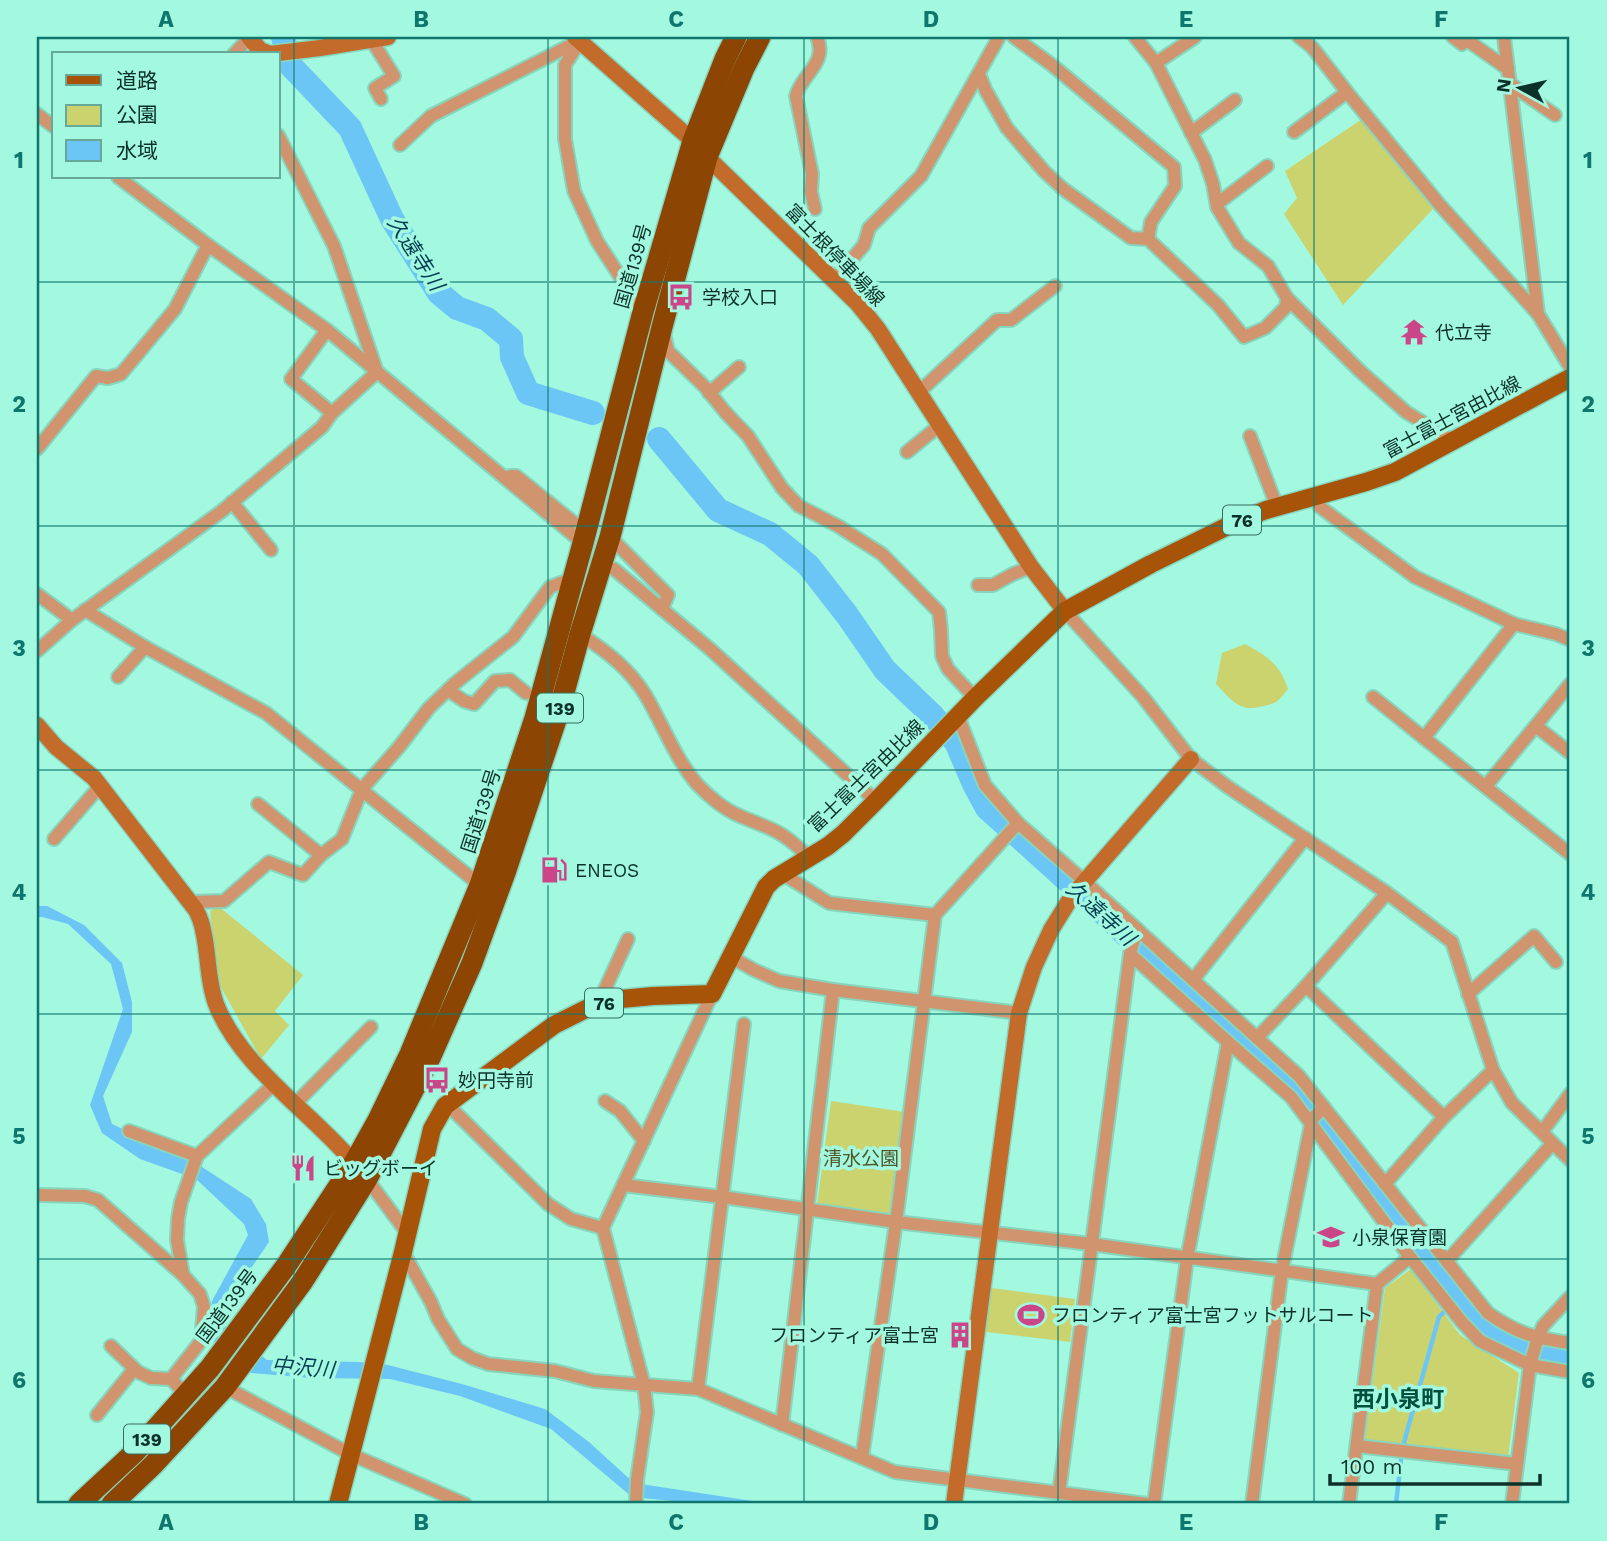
<svg xmlns="http://www.w3.org/2000/svg" width="1607" height="1541" font-family="'Work Sans','Noto Sans JP',sans-serif">
<rect width="100%" height="100%" fill="#a3f9df"/>
<!-- green -->
<g fill="#cad36d">
<polygon points="1362,119 1433,209 1343,305 1284,214 1297,198 1285,171"/>
<path d="M1245,644C1267,656 1280,664 1288,689C1277,703 1277,703 1260,707C1238,712 1230,698 1216,684L1222,653Z"/>
<polygon points="218,906 303,975 275,1011 289,1025 261,1059 218,982 210,911"/>
<polygon points="831,1101 905,1112 892,1209 887,1214 817,1205"/>
<polygon points="1411,1269 1460,1335 1519,1373 1508,1458 1365,1439 1385,1288"/>
<polygon points="991,1288 1075,1299 1070,1342 986,1332"/>
</g>
<!-- water -->
<polygon fill="#6cc6f5" points="37,906 47,906 84,925 122,963 132,1002 132,1032 103,1096 112,1124 199,1165 251,1199 266,1224 269,1242 223,1309 225,1325 267,1360 359,1362 384,1364 462,1384 545,1409 589,1442 634,1483 773,1504 704,1504 632,1497 551,1429 460,1396 390,1379 311,1378 251,1373 206,1335 212,1301 248,1235 244,1224 196,1179 140,1159 102,1133 90,1105 123,1009 111,964 68,924 42,917 37,917"/>
<g fill="none" stroke-linecap="round" stroke-linejoin="round">
<!-- stream -->
<g stroke="#6cc6f5" stroke-width="4.5">
<polyline points="1457,1301 1459,1299"/>
<polyline points="1396,1504 1402,1451 1406,1435 1439,1317 1446,1310"/>
</g>
<!-- river -->
<g stroke="#6cc6f5" stroke-width="24">
<polyline points="283,37 291,66 350,128 392,219 439,293 457,308 487,319 511,339 512,357 528,393 593,413"/>
<polyline points="659,439 718,510 770,534 808,565 847,615 885,670 932,715 956,742 974,784 987,808 1099,909 1131,940 1272,1066 1312,1106 1361,1164 1403,1225 1473,1316 1492,1331 1519,1346 1543,1353 1570,1356"/>
</g>
<!-- street casing -->
<g stroke="#88d5be" stroke-width="16">
<g id="street">
<polyline points="1014,37 1052,65 1174,167 1175,186 1151,222 1148,239 1218,305 1244,337 1265,328 1286,307 1287,298 1268,266 1239,243 1217,207 1213,184 1205,160 1156,63 1135,37"/>
<polyline points="1299,37 1312,47 1347,92 1440,205 1538,314"/>
<polyline points="1453,37 1462,44 1467,40 1508,69"/>
<polyline points="1504,37 1538,314 1570,367"/>
<polyline points="371,39 394,76 375,88 381,99"/>
<polyline points="580,41 565,65 565,139 574,191 597,241 643,312"/>
<polyline points="234,54 249,38"/>
<polyline points="1156,63 1195,37"/>
<polyline points="979,74 986,91 1007,128 1044,171 1062,188 1131,238 1148,239"/>
<polyline points="1509,83 1555,115"/>
<polyline points="37,114 54,127"/>
<polyline points="1294,132 1347,92"/>
<polyline points="1191,133 1235,100"/>
<polyline points="400,145 431,116 579,41"/>
<polyline points="118,177 208,245 327,330 583,543"/>
<polyline points="1217,204 1267,166"/>
<path d="M815,209L811,192L812,174L796,96C802,73 828,64 817,37"/>
<polyline points="834,280 864,245 869,228 921,176 999,37"/>
<polyline points="1287,298 1360,371 1406,412 1453,441"/>
<polyline points="327,330 291,379 332,413"/>
<polyline points="664,334 668,351 705,387 726,413 748,436 782,488 799,506 838,526 882,554 939,612 941,630 942,656 948,669 975,698"/>
<polyline points="919,392 997,320 1011,320 1055,286"/>
<polyline points="709,393 739,367"/>
<polyline points="1250,436 1277,507"/>
<polyline points="37,449 96,376 108,378 121,374 175,309 208,245"/>
<polyline points="907,452 940,425"/>
<polyline points="510,476 516,476 573,522"/>
<polyline points="1314,496 1320,507 1415,577 1514,624 1556,634 1570,640"/>
<polyline points="232,502 271,550"/>
<polyline points="610,537 668,595 662,609"/>
<polyline points="614,569 710,649 876,801"/>
<polyline points="978,585 993,585 1013,574 1031,567"/>
<polyline points="37,594 72,620"/>
<polyline points="85,610 145,647 266,713 480,885"/>
<polyline points="1065,611 1143,697 1191,759 1228,787 1387,893 1452,942 1493,1070 1512,1103 1570,1160"/>
<polyline points="1514,624 1424,738 1570,854"/>
<path d="M580,634C606,651 630,669 646,696C663,725 675,758 697,784C708,796 725,810 740,816C753,822 767,826 779,833C790,839 799,848 809,857"/>
<polyline points="37,651 72,620 222,511 322,427 332,413 377,372 334,246 278,135"/>
<polyline points="118,677 145,647"/>
<polyline points="448,690 464,701 474,704 495,681 510,680 526,693"/>
<polyline points="1373,697 1424,738"/>
<path d="M958,716L985,785L1018,823L1084,881L1299,1076L1488,1313C1518,1334 1535,1338 1570,1343"/>
<polyline points="1536,726 1570,753"/>
<polyline points="1486,786 1570,684"/>
<polyline points="258,804 321,855"/>
<polyline points="54,839 100,786"/>
<polyline points="783,874 829,903 935,915"/>
<polyline points="191,902 224,901 269,862 303,875 321,855 342,839 362,789 399,747 429,708 454,684 513,637 550,587 574,578"/>
<polyline points="1130,954 1228,1042 1291,1097 1410,1257 1461,1321 1480,1341 1530,1365 1570,1372"/>
<polyline points="731,957 754,970 779,981 833,990 1019,1013"/>
<polyline points="1193,980 1305,838"/>
<polyline points="1306,986 1444,1117"/>
<polyline points="1468,994 1534,936 1556,962"/>
<polyline points="606,1002 605,989 628,939"/>
<polyline points="1257,1038 1306,986 1387,893"/>
<polyline points="605,1101 620,1111 644,1141"/>
<polyline points="295,1104 371,1027"/>
<polyline points="445,1106 452,1109 548,1204 571,1219 603,1228"/>
<polyline points="129,1131 197,1156"/>
<polyline points="1542,1132 1570,1094"/>
<polyline points="367,1179 407,1233"/>
<polyline points="1385,1184 1444,1117 1493,1070"/>
<polyline points="623,1185 722,1197 896,1222 1091,1244 1377,1284 1410,1257"/>
<polyline points="37,1195 85,1196 98,1200 183,1275"/>
<polyline points="403,1252 431,1302 438,1319 457,1349 472,1358 488,1364 555,1371 594,1381 698,1389 895,1472 1147,1504"/>
<polyline points="1447,1261 1552,1144"/>
<polyline points="111,1346 138,1372 151,1378 171,1379"/>
<polyline points="225,1387 350,1454 465,1504"/>
<polyline points="698,1389 744,1024"/>
<polyline points="186,1395 171,1379 201,1341 204,1307 200,1294 183,1275 177,1240 178,1219 181,1202 197,1156 274,1084"/>
<polyline points="97,1415 134,1369"/>
<polyline points="782,1425 833,990"/>
<polyline points="1357,1446 1517,1464"/>
<polyline points="862,1458 896,1222 935,915 1018,823"/>
<polyline points="1059,1493 1130,954 1137,929"/>
<polyline points="636,1504 637,1480 647,1412 644,1385 603,1228 712,994"/>
<polyline points="1154,1504 1187,1259 1228,1042"/>
<polyline points="1252,1504 1282,1270 1312,1119 1324,1107"/>
<polyline points="1349,1504 1377,1284"/>
<polyline points="1512,1504 1530,1365 1536,1344 1543,1326 1570,1297"/>
</g>
</g>
<!-- secondary casing -->
<g stroke="#88d5be" stroke-width="19">
<g id="secondary">
<polyline points="249,37 260,50 270,54 320,48 388,37"/>
<polyline points="575,37 693,141 707,157 857,303 878,329 1031,567 1065,611"/>
<path d="M37,725L56,747L94,778L196,910C199,916 202,923 203,930C209,954 207,980 216,1004C242,1070 316,1115 359,1169"/>
<polyline points="954,1504 1019,1013 1034,967 1051,930 1072,896 1191,759"/>
</g>
</g>
<!-- primary casing -->
<g stroke="#88d5be" stroke-width="21">
<polyline id="primary" points="338,1504 403,1252 432,1129 445,1106 554,1025 586,1009 621,999 653,996 712,994 766,887 774,879 828,846 843,834 876,801 975,698 1065,611 1151,564 1236,522 1266,510 1366,482 1395,472 1570,378"/>
</g>
<!-- highway casing -->
<g stroke="#88d5be" stroke-width="24">
<g id="highway">
<polyline points="79,1504 135,1452 210,1368 286,1266 354,1163 378,1120 410,1054 480,885 535,718 583,543 643,312 693,141 725,59 736,37"/>
<polyline points="112,1504 153,1465 225,1387 303,1281 367,1179 430,1058 472,963 505,873 559,711 580,634 610,537 662,327 707,157 744,68 760,37"/>
</g>
</g>
<!-- street -->
<use href="#street" stroke="#d0956f" stroke-width="12"/>
<!-- secondary -->
<use href="#secondary" stroke="#c26b2b" stroke-width="16"/>
<!-- primary -->
<use href="#primary" stroke="#a85408" stroke-width="18"/>
<!-- highway -->
<use href="#highway" stroke="#8d4503" stroke-width="21"/>
</g>
<!-- grid -->
<path fill="none" stroke="#0f766e" stroke-width="2" stroke-opacity="0.55" d="M294,37V1504M548,37V1504M804,37V1504M1058,37V1504M1314,37V1504M37,282H1570M37,526H1570M37,770H1570M37,1014H1570M37,1259H1570"/>
<!-- icons -->
<defs>
<g id="bus-bare" transform="scale(2.1)"><path d="M-5-6H5V4H4V6H2V4H-2V6H-4V4H-5ZM-3.5-4V0h7V-4ZM-3.5 1.2v1.5H-2V1.2ZM2 1.2v1.5H3.5V1.2Z" fill="#cb4688" stroke="#a3f9df" stroke-width="2.5" paint-order="stroke"/></g>
<g id="temple-bare" transform="scale(2.1)"><path d="M0-6L5-2H3V0L6.5 2.5H4V6H1.5V3h-3V6H-4V2.5H-6.5L-3 0V-2H-5Z" fill="#cb4688" stroke="#a3f9df" stroke-width="2.5" paint-order="stroke"/></g>
<g id="fuel-bare" transform="scale(2.1)"><path d="M-5.5-6h7V0h2V4h1.3V-2.5L3-4.5l.8-.8L6-3V5H2.5V1h-1V6h-7ZM-4.2-4.7v3.2H.2V-4.7Z" fill="#cb4688" stroke="#a3f9df" stroke-width="2.5" paint-order="stroke"/></g>
<g id="restaurant-bare" transform="scale(2.1)"><path d="M-5-6h1v4h1v-4h1v4h1v-4h1v5L-1.5 .5V6h-2V.5L-5-1ZM5-6V6H3V1.5H1.5Q1.5-4 5-6Z" fill="#cb4688" stroke="#a3f9df" stroke-width="2.5" paint-order="stroke"/></g>
<g id="school-bare" transform="scale(2.1)"><path d="M0-5L7-2L0 1L-7-2ZM-4 1L0 2.5L4 1V4Q0 6-4 4Z" fill="#cb4688" stroke="#a3f9df" stroke-width="2.5" paint-order="stroke"/></g>
<g id="stadium-bare" transform="scale(2.1)"><path d="M0-5a6.5 5 0 1 0 0 10a6.5 5 0 1 0 0-10ZM-3.5-1.8h7v3.6h-7Z" fill="#cb4688" stroke="#a3f9df" stroke-width="2.5" paint-order="stroke"/></g>
<g id="building-bare" transform="scale(2.1)"><path d="M-4-6H4V6H1V3H-1V6H-4ZM-2.5-4.3h1.7v1.8h-1.7ZM.8-4.3h1.7v1.8H.8ZM-2.5-1h1.7V.8h-1.7ZM.8-1h1.7V.8H.8Z" fill="#cb4688" stroke="#a3f9df" stroke-width="2.5" paint-order="stroke"/></g>
</defs>
<g fill-rule="evenodd">
<use href="#bus-bare" x="681" y="297"/>
<use href="#temple-bare" x="1414" y="332"/>
<use href="#fuel-bare" x="554" y="870"/>
<use href="#bus-bare" x="437" y="1080"/>
<use href="#restaurant-bare" x="303" y="1168"/>
<use href="#school-bare" x="1331" y="1237"/>
<use href="#stadium-bare" x="1031" y="1315"/>
<use href="#building-bare" x="960" y="1335"/>
</g>
<g text-anchor="middle" dominant-baseline="central" stroke-width="7" stroke-linejoin="round" paint-order="stroke">
<!-- shield labels -->
<g fill="#a3f9df" stroke="#396d5f" stroke-width="2">
<rect x="1223" y="505.5" width="38" height="29" rx="5"/>
<rect x="537" y="693.5" width="46" height="29" rx="5"/>
<rect x="585" y="988.5" width="38" height="29" rx="5"/>
<rect x="124" y="1424.5" width="46" height="29" rx="5"/>
</g>
<g font-size="18" font-weight="bold" fill="#0c3128">
<text x="1242" y="520">76</text>
<text x="560" y="708">139</text>
<text x="604" y="1003">76</text>
<text x="147" y="1439">139</text>
</g>
<!-- street labels -->
<g font-size="19" fill="#0c3128" stroke="#a3f9df">
<text transform="translate(835 255) rotate(46)">富士根停車場線</text>
<text transform="translate(633 266) rotate(-74)">国道139号</text>
<text transform="translate(1452 417) rotate(-28)">富士富士宮由比線</text>
<text transform="translate(866 776) rotate(-44)">富士富士宮由比線</text>
<text transform="translate(481 811) rotate(-72)">国道139号</text>
<text transform="translate(227 1306) rotate(-53)">国道139号</text>
</g>
<!-- poi labels -->
<g font-size="19" fill="#0c3128" stroke="#a3f9df" text-anchor="start">
<text x="702" y="297">学校入口</text>
<text x="1435" y="332">代立寺</text>
<text x="575" y="870">ENEOS</text>
<text x="458" y="1080">妙円寺前</text>
<text x="324" y="1168">ビッグボーイ</text>
<text x="1352" y="1237">小泉保育園</text>
<text x="1052" y="1315">フロンティア富士宮フットサルコート</text>
<text x="939" y="1335" text-anchor="end">フロンティア富士宮</text>
</g>
<!-- park labels -->
<g font-size="19" fill="#525628" stroke="#a3f9df">
<text x="861" y="1158">清水公園</text>
</g>
<!-- water labels -->
<g font-size="21" font-style="italic" fill="#043c53" stroke="#a3f9df">
<text transform="translate(416 253) rotate(57)">久遠寺川</text>
<text transform="translate(1101 913) rotate(42)">久遠寺川</text>
<text transform="translate(303 1367) rotate(5)">中沢川</text>
</g>
<!-- quarter labels -->
<g font-size="23" font-weight="bold" fill="#004f3f" stroke="#a3f9df">
<text x="1398" y="1399">西小泉町</text>
</g>
</g>
<!-- border -->
<rect width="1607" height="1541" fill="none" stroke="#a3f9df" stroke-width="77"/>
<!-- legend -->
<rect x="52" y="52" width="228" height="126" fill="#a3f9df" stroke="#67a996" stroke-width="2"/>
<rect x="66" y="75" width="35" height="10" fill="#a85408" stroke="#67a996" stroke-width="2"/>
<text x="116" y="88" font-size="21" fill="#0c3128">道路</text>
<rect x="66" y="105" width="35" height="21" fill="#cad36d" stroke="#67a996" stroke-width="2"/>
<text x="116" y="122" font-size="21" fill="#0c3128">公園</text>
<rect x="66" y="140" width="35" height="21" fill="#6cc6f5" stroke="#67a996" stroke-width="2"/>
<text x="116" y="158" font-size="21" fill="#0c3128">水域</text>
<!-- north arrow -->
<g transform="translate(1520 88) rotate(278)" stroke="#a3f9df" stroke-width="5" paint-order="stroke">
<path d="M0-5L12 26L0 18L-12 26Z" fill="#0c3128"/>
<text y="-10" font-size="19" font-weight="bold" text-anchor="middle" fill="#0c3128">N</text>
</g>
<!-- scale -->
<path d="M1330 1474v10h210v-10" fill="none" stroke="#0c3128" stroke-width="3.5"/>
<text x="1341" y="1474" font-size="21" fill="#0c3128" stroke="#a3f9df" stroke-width="5" paint-order="stroke">100 m</text>
<rect x="38" y="38" width="1530" height="1464" fill="none" stroke="#0f766e" stroke-width="2.5"/>
<g font-size="23" text-anchor="middle" font-weight="bold" fill="#0f766e">
<text x="166" y="27">A</text>
<text x="421" y="27">B</text>
<text x="676" y="27">C</text>
<text x="931" y="27">D</text>
<text x="1186" y="27">E</text>
<text x="1441" y="27">F</text>
<text x="19" y="168">1</text>
<text x="1588" y="168">1</text>
<text x="19" y="412">2</text>
<text x="1588" y="412">2</text>
<text x="19" y="656">3</text>
<text x="1588" y="656">3</text>
<text x="19" y="900">4</text>
<text x="1588" y="900">4</text>
<text x="19" y="1144">5</text>
<text x="1588" y="1144">5</text>
<text x="19" y="1388">6</text>
<text x="1588" y="1388">6</text>
<text x="166" y="1530">A</text>
<text x="421" y="1530">B</text>
<text x="676" y="1530">C</text>
<text x="931" y="1530">D</text>
<text x="1186" y="1530">E</text>
<text x="1441" y="1530">F</text>
</g>
</svg>
